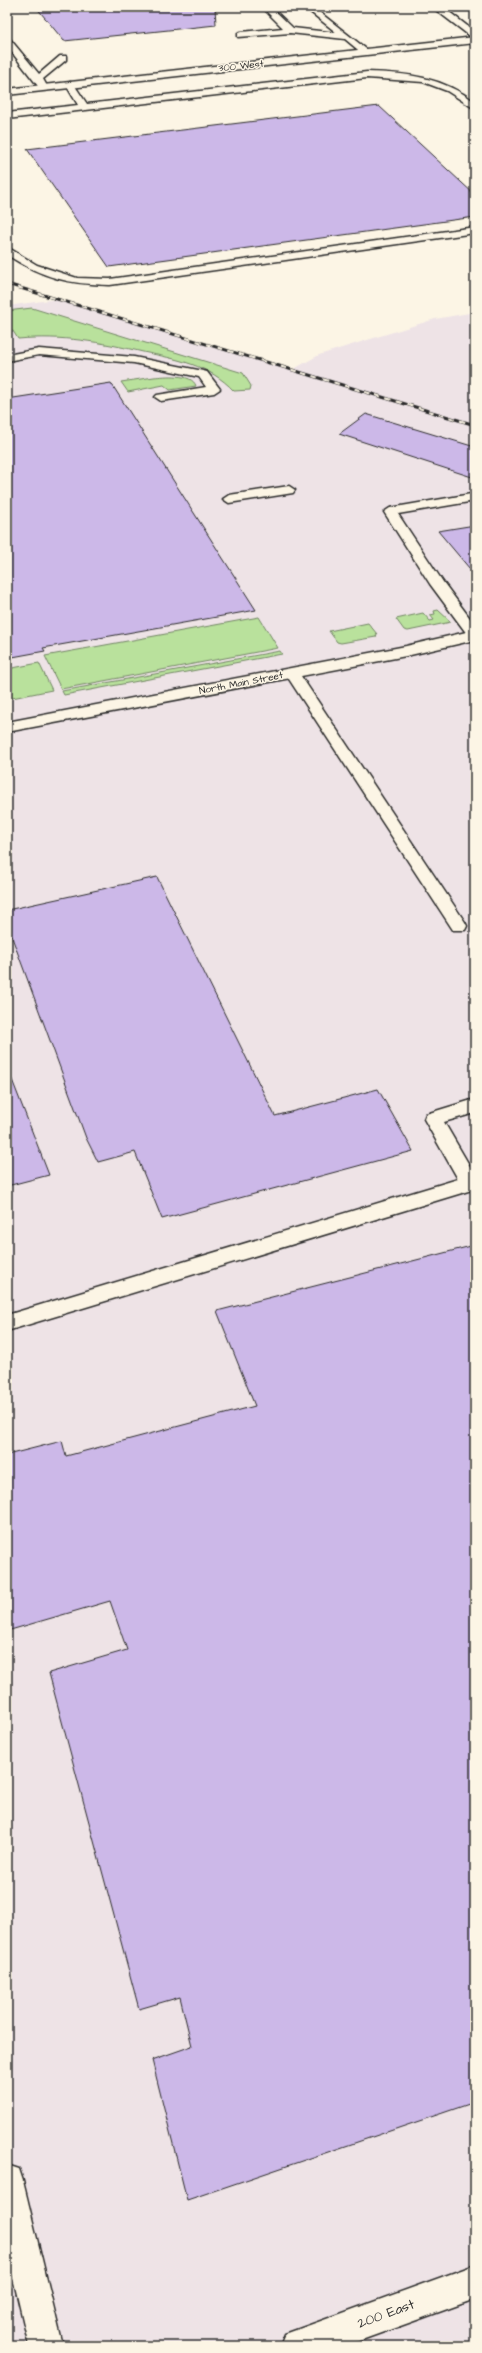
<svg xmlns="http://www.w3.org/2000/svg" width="482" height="2353" font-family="'Architects Daughter',sans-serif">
<rect width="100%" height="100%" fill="#fcf5e5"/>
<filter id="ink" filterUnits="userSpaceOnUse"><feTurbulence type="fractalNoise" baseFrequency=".025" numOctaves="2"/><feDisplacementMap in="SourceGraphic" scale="8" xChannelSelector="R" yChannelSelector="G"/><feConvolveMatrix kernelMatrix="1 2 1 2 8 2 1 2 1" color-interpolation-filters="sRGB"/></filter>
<g filter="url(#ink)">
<!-- built -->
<polygon fill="#eee3e6" points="57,299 292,370 319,355 435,319 475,312 475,2346 7,2346 7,306"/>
<!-- green -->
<g fill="#b9e19c" stroke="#728664">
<path d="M32,308L243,373L251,386L250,390L234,391C210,365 176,359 143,352C101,342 62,335 18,339L13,331H7V311Z"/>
<path d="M154,377C165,376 192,373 196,386L170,390L164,385L128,392L121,382Z"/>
<polygon points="438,610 451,622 408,631 404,630 396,619 423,613 430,621 434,620 430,615 435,614 434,611"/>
<polygon points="259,617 278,648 61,689 45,656"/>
<polygon points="368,623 377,634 376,637 341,643 337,642 329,631"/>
<polygon points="280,651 282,654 64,695 62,691"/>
<polygon points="39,663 52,690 7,699 7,669"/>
</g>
<!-- building -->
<g fill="#ccb8e8" stroke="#2b2b2b">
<polygon points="36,7 215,7 216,25 64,41"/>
<polygon points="379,106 475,195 475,217 109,267 27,149"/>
<polygon points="111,383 256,610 43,648 45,651 7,658 7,399"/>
<polygon points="366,414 475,447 475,478 339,434"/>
<polygon points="475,525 475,575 438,531"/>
<polygon points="157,877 275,1116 378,1089 413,1151 162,1219 135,1152 98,1162 86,1138 7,924 7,910"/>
<polygon points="7,1072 9,1072 49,1175 7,1186"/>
<polygon points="475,1245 475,2102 187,2200 152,2060 192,2046 180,1997 139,2009 49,1673 127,1650 110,1601 7,1631 7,1455 62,1441 66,1456 255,1406 217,1311"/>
</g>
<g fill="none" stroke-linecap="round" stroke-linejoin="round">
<!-- service casing -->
<g stroke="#2b2b2b" stroke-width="3">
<g id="service">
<polygon points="262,7 271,7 293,28 337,33 304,7 313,7 370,52 363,54 345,39 290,33 238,37 238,33 241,32 283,28"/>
<polygon points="7,38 10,39 39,74 60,56 66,56 66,60 43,79 48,88 47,90 41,90 7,46"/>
<path d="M367,72C407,73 442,77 475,102V109L447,91L423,82L367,78L7,119V113L78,105L66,85L70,82L73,83L87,104Z"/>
<path d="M475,227V233L110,285C68,284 43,278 7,255V247L37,265L77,278L110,279Z"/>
<polygon points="39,349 134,357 203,371 207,372 220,389 214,393 161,401 155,397 157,395 206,387 199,377 134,363 39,355 7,361 7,355"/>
<polygon points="289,486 295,490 293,493 229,503 223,499 229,495"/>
<polygon points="471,494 475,495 475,505 469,502 398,514 443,582 475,625 475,639 470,638 430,584 384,512 390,508"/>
<polygon points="292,669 299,673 465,922 467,926 465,930 453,930 285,673"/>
<polygon points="475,1099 475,1113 444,1122 475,1175 475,1189 7,1331 7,1315 458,1179 424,1119 426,1114"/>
</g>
</g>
<!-- minor casing -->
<g stroke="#2b2b2b" stroke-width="3">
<polygon id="minor" points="432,7 443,7 475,32 475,40"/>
</g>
<!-- tertiary casing -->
<g stroke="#2b2b2b" stroke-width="3">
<g id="tertiary">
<polygon points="475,37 475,43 7,95 7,89"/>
<polygon points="7,2165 19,2169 23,2181 63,2346 29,2346 7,2252"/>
<polygon points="475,2265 475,2299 345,2346 280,2346 285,2334"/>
</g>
</g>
<!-- secondary casing -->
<g stroke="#2b2b2b" stroke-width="3">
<polygon id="secondary" points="475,630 475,640 406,656 7,732 7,722 406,646"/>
</g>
<!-- service -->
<use href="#service" fill="#fcf5e5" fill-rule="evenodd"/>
<!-- minor -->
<use href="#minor" fill="#fcf5e5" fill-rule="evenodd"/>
<!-- tertiary -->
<use href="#tertiary" fill="#fcf5e5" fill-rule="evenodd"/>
<!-- secondary -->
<use href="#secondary" fill="#fcf5e5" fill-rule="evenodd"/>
<!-- rail casing -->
<g stroke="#2b2b2b" stroke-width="3">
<polyline id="rail" points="7,284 475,425"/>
</g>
<!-- rail -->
<use href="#rail" stroke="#fcf5e5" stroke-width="2" stroke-dasharray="5.5" stroke-linecap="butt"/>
</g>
</g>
<g text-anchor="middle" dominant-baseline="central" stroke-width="3" stroke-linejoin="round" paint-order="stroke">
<!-- far-street labels -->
<g font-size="10" fill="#2b2b2b" stroke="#fcf5e5">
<text transform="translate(241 66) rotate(-6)">300 West</text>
<text transform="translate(241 683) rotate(-11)">North Main Street</text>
</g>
<!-- near-street labels -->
<g font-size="14" fill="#2b2b2b" stroke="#fcf5e5">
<text transform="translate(386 2314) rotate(-20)">200 East</text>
</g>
</g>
<!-- margin -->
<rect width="482" height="2353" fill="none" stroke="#fcf5e5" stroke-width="24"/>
<rect x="12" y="12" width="458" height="2329" fill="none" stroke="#2b2b2b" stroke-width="1.5" filter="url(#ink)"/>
</svg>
